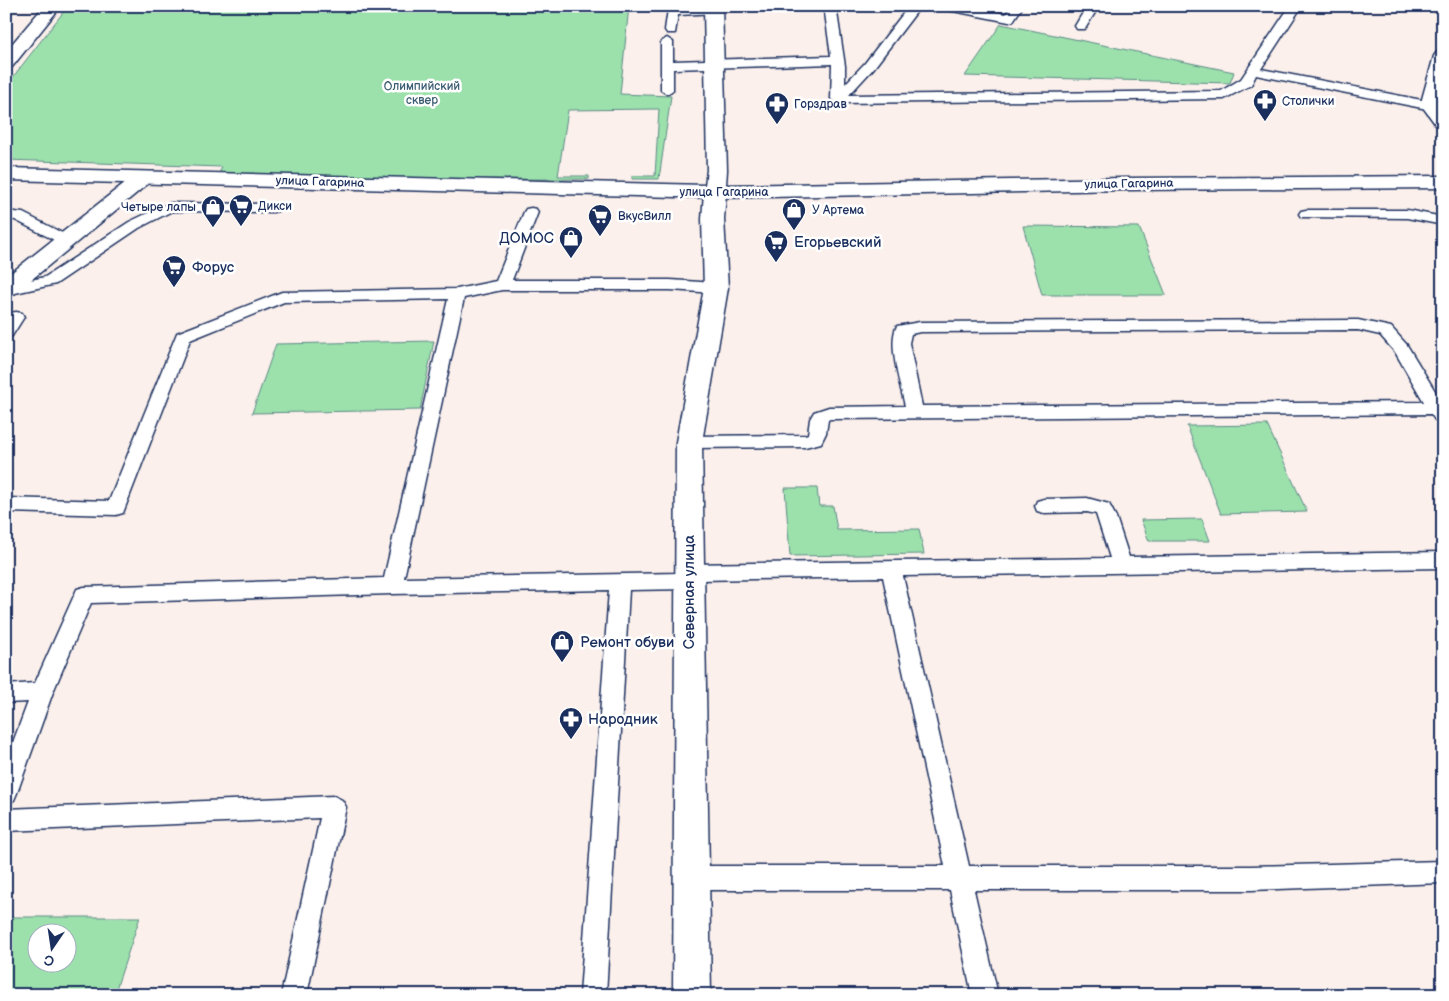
<svg xmlns="http://www.w3.org/2000/svg" width="1449" height="1001" font-family="'Balsamiq Sans',sans-serif">
<rect width="100%" height="100%" fill="#fbf0eb"/>
<filter id="ink" filterUnits="userSpaceOnUse"><feTurbulence type="fractalNoise" baseFrequency=".02" numOctaves="2"/><feDisplacementMap in="SourceGraphic" scale="10" xChannelSelector="R" yChannelSelector="G"/><feConvolveMatrix kernelMatrix="1 2 1 2 8 2 1 2 1" color-interpolation-filters="sRGB"/></filter>
<g filter="url(#ink)">
<!-- green -->
<g fill="#9ce1ac" stroke="#5c8885" fill-rule="evenodd">
<polygon points="68,6 629,6 620,94 671,96 659,179 632,179 632,176 655,176 659,109 568,110 558,176 589,176 589,179 216,180 222,167 6,160 6,86"/>
<polygon points="1001,24 1234,72 1230,83 965,76"/>
<polygon points="1023,226 1139,227 1166,295 1042,295"/>
<polygon points="434,341 420,410 252,413 276,344"/>
<polygon points="1267,425 1307,512 1221,514 1187,426"/>
<polygon points="785,488 817,488 819,506 833,506 837,530 919,529 924,554 790,556"/>
<polygon points="1202,519 1210,541 1149,541 1141,520"/>
<path d="M6,917H140L114,995H6ZM38,934H68V964H38Z"/>
</g>
<g fill="none" stroke-linecap="round" stroke-linejoin="round">
<!-- service casing -->
<g stroke="#1b2f5e" stroke-width="3">
<g id="service">
<polygon points="824,6 836,6 845,66 845,84 865,63 909,6 921,6 873,69 849,95 1221,91 1241,79 1290,6 1302,6 1261,69 1432,102 1439,106 1432,110 1256,75 1251,85 1224,99 838,103 831,99 832,64 673,69 673,90 667,94 661,90 661,42 667,38 673,42 673,61 831,56"/>
<polygon points="942,6 967,6 1006,14 1011,6 1023,6 1013,21 1009,22 948,10"/>
<polygon points="1087,6 1099,6 1085,29 1077,29 1075,26"/>
<polygon points="713,7 717,9 719,11 717,13 678,15 675,33 667,33 665,30 668,9"/>
<polygon points="169,203 273,204 278,205 280,208 278,211 273,212 172,211 139,228 56,284 6,295 6,285 45,277 129,222"/>
<polygon points="531,208 536,209 538,212 512,280 670,280 716,283 722,285 724,288 722,291 716,293 670,290 502,290 464,298 404,578 680,573 682,567 689,564 1110,558 1096,514 1087,512 1044,513 1037,511 1035,506 1037,501 1044,499 1087,498 1109,504 1116,517 1129,557 1443,552 1443,568 903,576 969,866 1251,866 1443,861 1443,883 1251,890 974,890 998,995 972,995 950,890 691,890 682,886 679,878 682,870 691,866 945,866 883,577 698,580 696,587 689,589 629,590 606,995 580,995 609,590 392,594 91,603 53,692 17,793 14,800 6,803 6,761 28,702 6,703 6,685 35,683 77,589 84,587 384,578 448,299 284,302 190,340 123,513 116,515 6,512 6,498 109,501 177,333 282,292 457,289 496,281 524,212 526,209"/>
<polygon points="1306,210 1407,210 1443,217 1443,225 1407,218 1301,217 1299,214 1301,211"/>
<polygon points="6,211 23,213 72,238 75,241 72,244 62,244 15,220 6,219"/>
<polygon points="16,312 22,313 24,317 12,336 6,337 6,319 10,313"/>
<path d="M1358,320L1391,327L1407,345L1443,404V422L1435,420L1431,414L830,419L828,420L826,433L821,443L805,447L689,448L683,446L680,442L683,438L689,436L805,435L808,434L810,419L814,412L829,407L905,406C901,387 887,343 897,326L920,322ZM1358,330L1380,335L1395,352L1424,402L922,406L909,343L911,334L920,332Z"/>
<polygon points="334,796 342,800 346,807 307,995 281,995 320,818 6,831 6,809"/>
</g>
</g>
<!-- minor casing -->
<g stroke="#1b2f5e" stroke-width="3">
<g id="minor">
<polygon points="1443,51 1443,127 1436,125 1422,106 1422,99 1434,56 1437,52"/>
<polygon points="143,172 150,174 153,178 150,182 14,294 6,296 6,277 136,174"/>
<polygon points="715,186 722,188 726,192 724,219 728,288 702,442 711,995 673,995 676,442 704,288 702,219 704,192 708,188"/>
</g>
</g>
<!-- tertiary casing -->
<g stroke="#1b2f5e" stroke-width="3">
<g id="tertiary">
<polygon points="44,6 61,6 12,67 6,68 6,51"/>
<polygon points="704,6 722,6 727,170 726,185 1126,178 1443,176 1443,188 1126,190 715,198 6,180 6,168 705,185 707,170"/>
</g>
</g>
<!-- service -->
<use href="#service" fill="#fff" fill-rule="evenodd"/>
<!-- minor -->
<use href="#minor" fill="#fff" fill-rule="evenodd"/>
<!-- tertiary -->
<use href="#tertiary" fill="#fff" fill-rule="evenodd"/>
</g>
</g>
<!-- icons -->
<defs>
<g id="pharmacy-pin" transform="scale(1.25)"><path d="M0 17L-7.5 6A9.5 9.5 0 1 1 7.5 6Z" fill="#1b2f5e" stroke="#fff"/><path d="M-2-6h4v4h4v4h-4v4h-4v-4h-4v-4h4Z" fill="#fff"/></g>
<g id="supermarket-pin" transform="scale(1.25)"><path d="M0 17L-7.5 6A9.5 9.5 0 1 1 7.5 6Z" fill="#1b2f5e" stroke="#fff"/><path d="M-6-5.5h2.5l.6 2H6L4.5 2H-2.5L-4.4-4H-6ZM-1.5 3.2a1.3 1.3 0 1 0 .1 0ZM3 3.2a1.3 1.3 0 1 0 .1 0Z" fill="#fff"/></g>
<g id="shop-pin" transform="scale(1.25)"><path d="M0 17L-7.5 6A9.5 9.5 0 1 1 7.5 6Z" fill="#1b2f5e" stroke="#fff"/><path d="M-5-2.5h2.3a2.7 3.5 0 0 1 5.4 0H5L5.5 6h-11ZM-1.5-2.5h3a1.5 2.3 0 0 0-3 0Z" fill="#fff"/></g>
</defs>
<g fill-rule="evenodd">
<use href="#pharmacy-pin" x="1265" y="101"/>
<use href="#pharmacy-pin" x="777" y="104"/>
<use href="#supermarket-pin" x="241" y="206"/>
<use href="#shop-pin" x="213" y="207"/>
<use href="#shop-pin" x="794" y="210"/>
<use href="#supermarket-pin" x="600" y="216"/>
<use href="#shop-pin" x="571" y="238"/>
<use href="#supermarket-pin" x="776" y="242"/>
<use href="#supermarket-pin" x="174" y="267"/>
<use href="#shop-pin" x="562" y="642"/>
<use href="#pharmacy-pin" x="571" y="719"/>
</g>
<g text-anchor="middle" dominant-baseline="central" stroke-width="5" stroke-linejoin="round" paint-order="stroke">
<!-- far-park labels -->
<g font-size="12" fill="#3b5c72" stroke="#fff">
<text x="422" y="86">Олимпийский<tspan x="422" dy="14">сквер</tspan></text>
</g>
<!-- far-poi labels -->
<g font-size="12" fill="#1b2f5e" stroke="#fff" text-anchor="start">
<text x="1282" y="101">Столички</text>
<text x="794" y="104">Горздрав</text>
<text x="258" y="206">Дикси</text>
<text x="196" y="207" text-anchor="end">Четыре лапы</text>
<text x="812" y="210">У Артема</text>
<text x="618" y="216">ВкусВилл</text>
</g>
<!-- far-street labels -->
<g font-size="12" fill="#1b2f5e" stroke="#fff">
<text transform="translate(320 182) rotate(2)">улица Гагарина</text>
<text transform="translate(1129 184) rotate(-1)">улица Гагарина</text>
<text x="724" y="192">улица Гагарина</text>
</g>
<!-- poi labels -->
<g font-size="15" fill="#1b2f5e" stroke="#fff" text-anchor="start">
<text x="554" y="238" text-anchor="end">ДОМОС</text>
<text x="794" y="242">Егорьевский</text>
<text x="192" y="267">Форус</text>
<text x="580" y="642">Ремонт обуви</text>
<text x="588" y="719">Народник</text>
</g>
<!-- street labels -->
<g font-size="15" fill="#1b2f5e" stroke="#fff">
<text transform="translate(689 592) rotate(-90)">Северная улица</text>
</g>
</g>
<!-- margin -->
<rect width="1449" height="1001" fill="none" stroke="#fff" stroke-width="25"/>
<rect x="12" y="12" width="1424" height="976" fill="none" stroke="#1b2f5e" stroke-width="2" filter="url(#ink)"/>
<!-- north arrow -->
<g transform="translate(52 948) rotate(193)"><circle r="24" fill="#ffffff" stroke="#a4acbf"/>
<path d="M0-4L9 19L0 12L-9 19Z" fill="#1b2f5e"/>
<text y="-8" font-size="14" font-weight="bold" text-anchor="middle" fill="#1b2f5e">С</text>
</g>
</svg>
